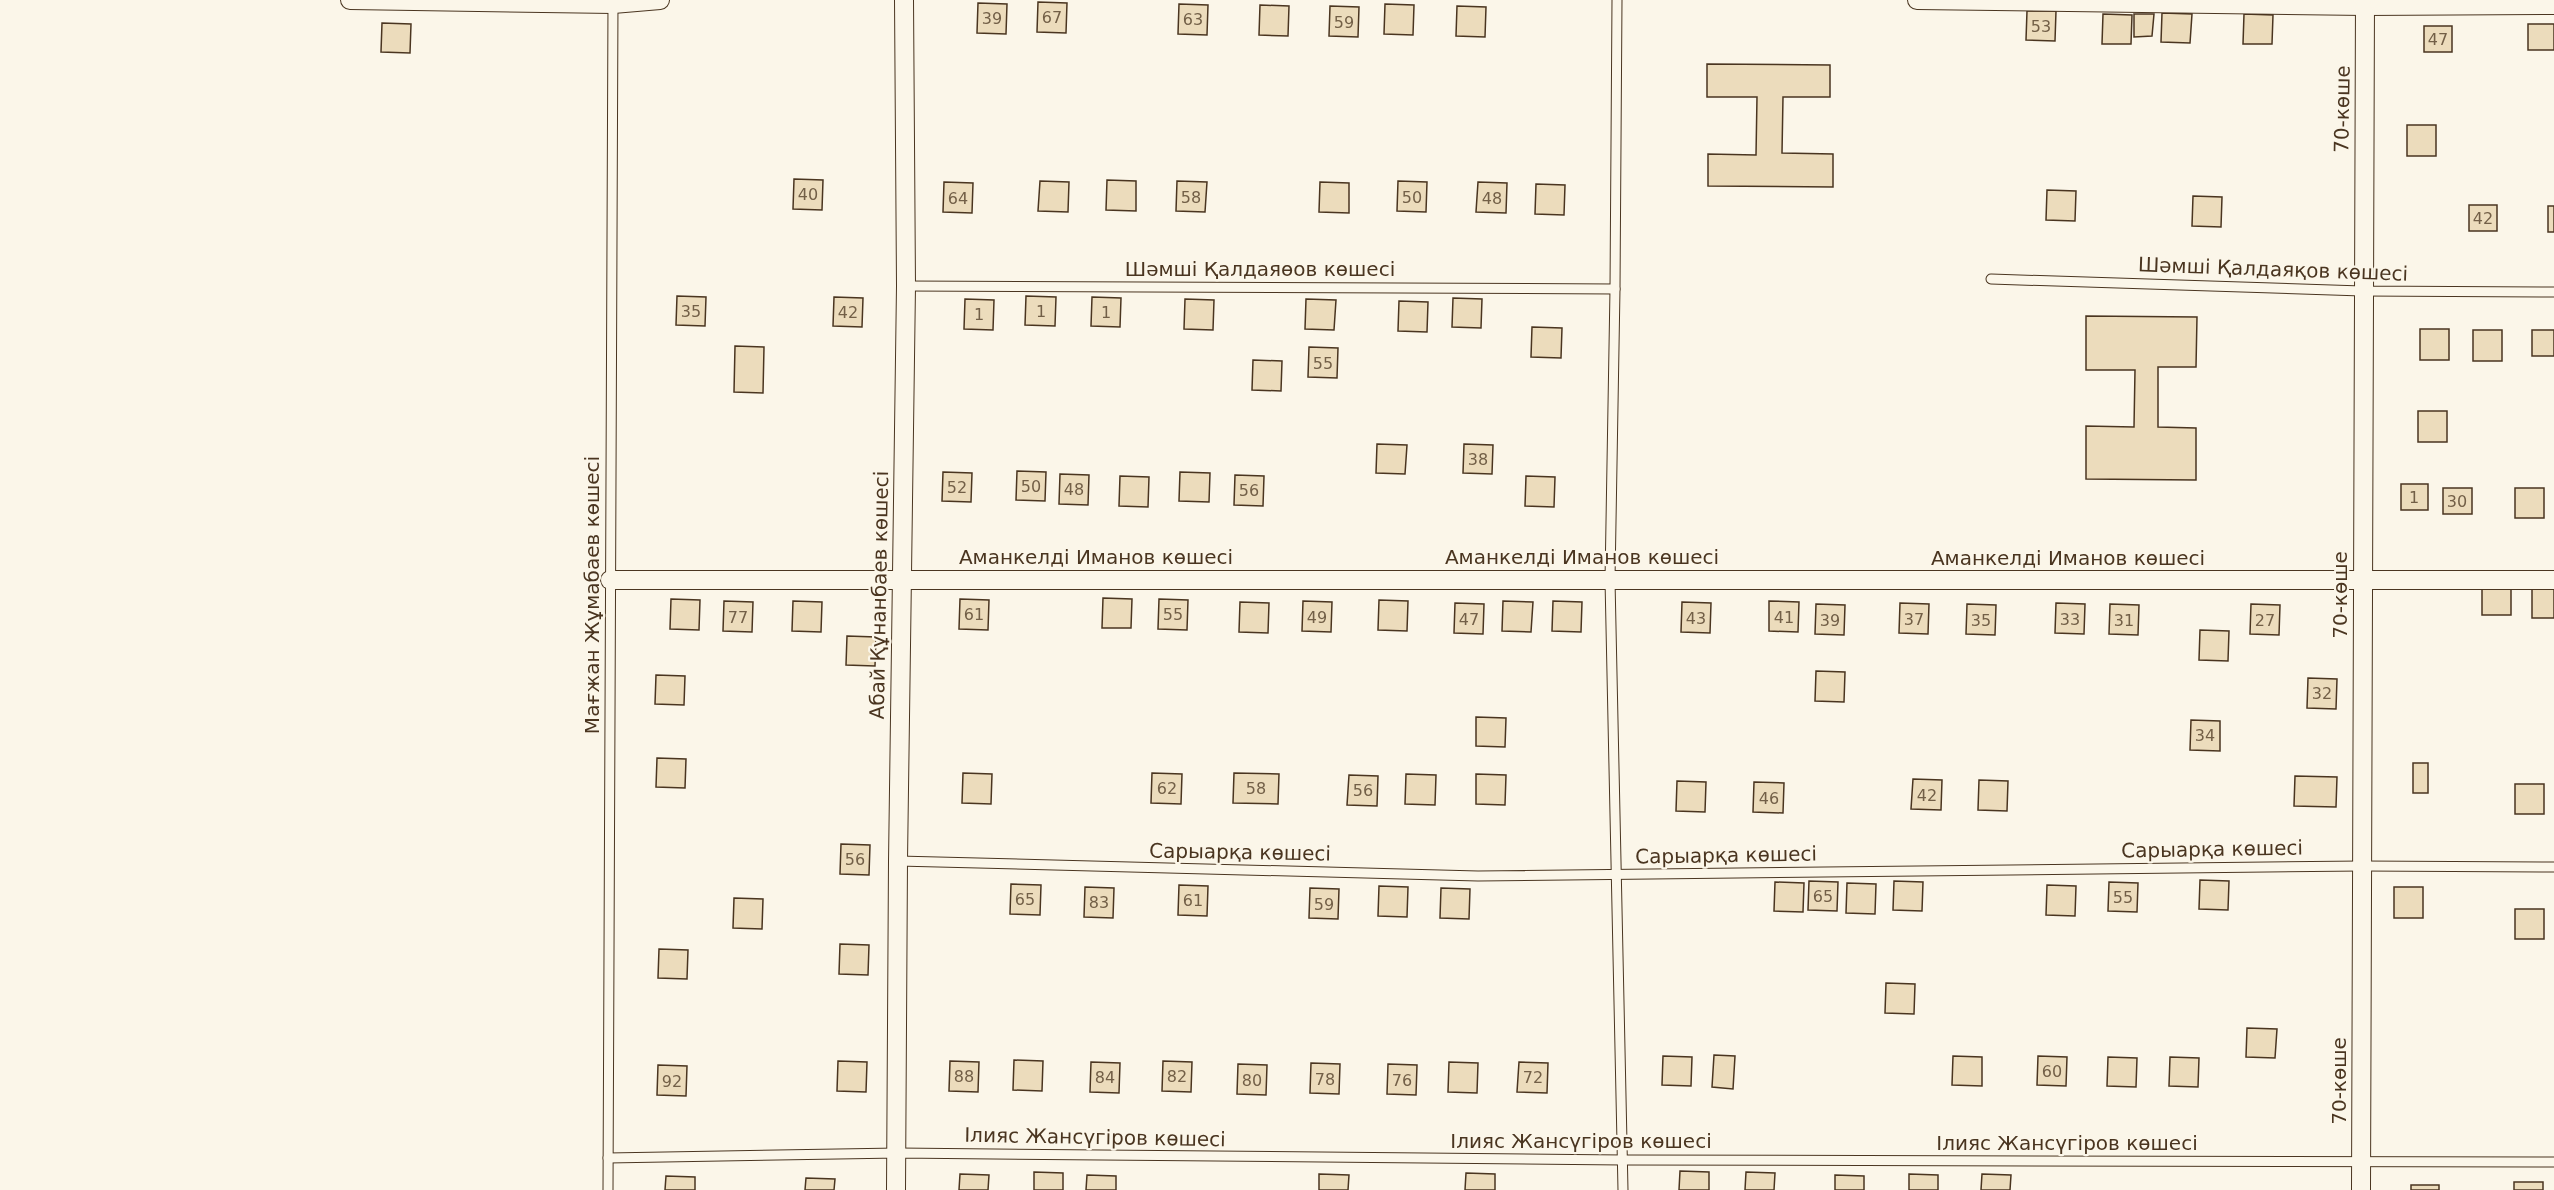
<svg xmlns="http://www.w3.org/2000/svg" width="2554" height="1190" font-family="'DejaVu Sans',sans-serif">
<rect width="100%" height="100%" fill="#fbf6e9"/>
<!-- building -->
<g fill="#ecdcbc" stroke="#4a3520" stroke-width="1.5">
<polygon points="1038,2 1067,3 1066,33 1037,32"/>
<polygon points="978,3 1007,4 1006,34 977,33"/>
<polygon points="1179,4 1208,5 1207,35 1178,34"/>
<polygon points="1385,4 1414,5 1413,35 1384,34"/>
<polygon points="1260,5 1289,6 1288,36 1259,35"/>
<polygon points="1330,6 1359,7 1358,37 1329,36"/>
<polygon points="1457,6 1486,7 1485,37 1456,36"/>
<polygon points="2027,11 2056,11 2055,41 2026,40"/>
<polygon points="2162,13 2192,14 2190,43 2161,42"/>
<polygon points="2103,14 2132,15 2131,44 2102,44"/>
<polygon points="2134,14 2154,14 2152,36 2134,37"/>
<polygon points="2244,14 2273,15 2272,44 2243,44"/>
<polygon points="382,23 411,24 410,53 381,52"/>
<rect x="2528" y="24" width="26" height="26"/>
<rect x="2424" y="26" width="28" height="26"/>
<polygon points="1707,64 1830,65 1830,97 1783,97 1782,153 1833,154 1833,187 1708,186 1708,154 1756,155 1757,97 1707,97"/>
<rect x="2407" y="125" width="29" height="31"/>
<polygon points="794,179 823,180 822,210 793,209"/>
<polygon points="1107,180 1136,181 1136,211 1106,210"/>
<polygon points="1040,181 1069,182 1068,212 1038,211"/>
<polygon points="1177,181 1207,182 1205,212 1176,211"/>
<polygon points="1398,181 1427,182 1426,212 1397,211"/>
<polygon points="944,182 973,183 972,213 943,212"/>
<polygon points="1320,182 1349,183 1349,213 1319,212"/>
<polygon points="1478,182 1507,183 1506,213 1476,212"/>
<polygon points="1536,184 1565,185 1564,215 1535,214"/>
<polygon points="2047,190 2076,191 2075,221 2046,220"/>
<polygon points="2193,196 2222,197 2221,227 2192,226"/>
<rect x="2469" y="205" width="28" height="26"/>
<rect x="2548" y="206" width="6" height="26"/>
<polygon points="677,296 706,297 705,326 676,325"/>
<polygon points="1026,296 1056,297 1055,326 1025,325"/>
<polygon points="834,297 863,298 862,327 833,326"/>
<polygon points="1092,297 1121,298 1120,327 1091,326"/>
<polygon points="1453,298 1482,299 1481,328 1452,327"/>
<polygon points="965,299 994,300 993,330 964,329"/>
<polygon points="1185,299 1214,300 1213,330 1184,329"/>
<polygon points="1306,299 1336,300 1334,330 1305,329"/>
<polygon points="1399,301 1428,302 1427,332 1398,331"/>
<polygon points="2086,316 2197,317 2196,367 2158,367 2158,427 2196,428 2196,480 2086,479 2086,426 2134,427 2135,370 2086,370"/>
<polygon points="1532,327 1562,328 1561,358 1531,357"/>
<rect x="2420" y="329" width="29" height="31"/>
<rect x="2473" y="330" width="29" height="31"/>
<rect x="2532" y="330" width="22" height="26"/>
<polygon points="735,346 764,347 763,393 734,392"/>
<polygon points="1309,347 1338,348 1337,378 1308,377"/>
<polygon points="1253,360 1282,361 1281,391 1252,390"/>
<rect x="2418" y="411" width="29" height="31"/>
<polygon points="1377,444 1407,445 1405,474 1376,473"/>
<polygon points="1464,444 1493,445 1492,474 1463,473"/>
<polygon points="1017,471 1046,472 1045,501 1016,500"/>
<polygon points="943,472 972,473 971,502 942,501"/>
<polygon points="1180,472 1210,473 1209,502 1179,501"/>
<polygon points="1060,474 1089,475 1088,505 1059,504"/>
<polygon points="1235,475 1264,476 1263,506 1234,505"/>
<polygon points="1120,476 1149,477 1148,507 1119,506"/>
<polygon points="1526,476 1555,477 1554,507 1525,506"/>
<rect x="2401" y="484" width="27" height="26"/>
<rect x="2443" y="488" width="29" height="26"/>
<rect x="2515" y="488" width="29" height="30"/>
<rect x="2482" y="585" width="29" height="30"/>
<rect x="2532" y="587" width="22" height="31"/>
<polygon points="1103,598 1132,599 1131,628 1102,628"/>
<polygon points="671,599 700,600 699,630 670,629"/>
<polygon points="960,599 989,600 988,630 959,629"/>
<polygon points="1159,599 1188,600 1187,630 1158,629"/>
<polygon points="1379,600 1408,601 1407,631 1378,630"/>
<polygon points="724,601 753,602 752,632 723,631"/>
<polygon points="793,601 822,602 821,632 792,631"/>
<polygon points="1303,601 1332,602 1331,632 1302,631"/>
<polygon points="1503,601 1533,602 1531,632 1502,631"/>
<polygon points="1553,601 1582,602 1581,632 1552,631"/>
<polygon points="1769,601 1799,602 1798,632 1769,631"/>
<polygon points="1240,602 1269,603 1268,633 1239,632"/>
<polygon points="1682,602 1711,603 1710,633 1681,632"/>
<polygon points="1455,603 1484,604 1483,634 1454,633"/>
<polygon points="1900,603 1929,604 1928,634 1899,633"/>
<polygon points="2056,603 2085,604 2084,634 2055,633"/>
<polygon points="1816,604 1845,605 1844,635 1815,634"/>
<polygon points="1967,604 1996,605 1995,635 1966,634"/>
<polygon points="2110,604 2139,605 2138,635 2109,634"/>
<polygon points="2251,604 2280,605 2279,635 2250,634"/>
<polygon points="2200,630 2229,631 2228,661 2199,660"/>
<polygon points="847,636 876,637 875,666 846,665"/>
<polygon points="1816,671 1845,672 1844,702 1815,701"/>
<polygon points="656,675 685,676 684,705 655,704"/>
<polygon points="2308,678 2337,679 2336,709 2307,708"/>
<polygon points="1476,717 1506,718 1505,747 1476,746"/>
<polygon points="2191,720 2220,721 2220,751 2190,750"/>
<polygon points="657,758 686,759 685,788 656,787"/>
<rect x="2413" y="763" width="15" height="30"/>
<polygon points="963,773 992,774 991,804 962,803"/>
<polygon points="1152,773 1182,774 1181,804 1151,803"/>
<polygon points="1234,773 1279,774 1278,804 1233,803"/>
<polygon points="1406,774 1436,775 1435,805 1405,804"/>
<polygon points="1476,774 1506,775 1505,805 1476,804"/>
<polygon points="1349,775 1378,776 1377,806 1347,805"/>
<polygon points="2295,776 2337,777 2336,807 2294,806"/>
<polygon points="1913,779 1942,780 1941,810 1911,809"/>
<polygon points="1979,780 2008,781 2007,811 1978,810"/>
<polygon points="1677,781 1706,782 1705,812 1676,811"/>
<polygon points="1754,782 1784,783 1783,813 1753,812"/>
<rect x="2515" y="784" width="29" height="30"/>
<polygon points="841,844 870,845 869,875 840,874"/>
<polygon points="2200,880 2229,881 2228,910 2199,909"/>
<polygon points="1809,881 1838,882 1837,911 1808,910"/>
<polygon points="1894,881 1923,882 1922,911 1893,910"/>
<polygon points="1775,882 1804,883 1803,912 1774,911"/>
<polygon points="2109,882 2138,883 2137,912 2108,911"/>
<polygon points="1847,883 1876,884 1875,914 1846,913"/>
<polygon points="1011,884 1041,885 1040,915 1010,914"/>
<polygon points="1179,885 1208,886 1207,916 1178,915"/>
<polygon points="2047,885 2076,886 2075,916 2046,915"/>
<polygon points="1379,886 1408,887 1407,917 1378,916"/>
<polygon points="1085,887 1114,888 1113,918 1084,917"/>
<rect x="2394" y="887" width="29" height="31"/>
<polygon points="1310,888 1339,889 1338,919 1309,918"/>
<polygon points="1441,888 1470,889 1469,919 1440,918"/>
<polygon points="734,898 763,899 762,929 733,928"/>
<rect x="2515" y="909" width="29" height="30"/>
<polygon points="840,944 869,945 868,975 839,974"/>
<polygon points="659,949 688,950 687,979 658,978"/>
<polygon points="1886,983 1915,984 1914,1014 1885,1013"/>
<polygon points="2247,1028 2277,1029 2275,1058 2246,1057"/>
<polygon points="1714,1055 1735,1056 1733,1089 1712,1087"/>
<polygon points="1663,1056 1692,1057 1691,1086 1662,1085"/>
<polygon points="1953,1056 1982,1057 1982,1086 1952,1085"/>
<polygon points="2038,1056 2067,1057 2066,1086 2037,1085"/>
<polygon points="2108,1057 2137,1058 2136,1087 2107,1086"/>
<polygon points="2170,1057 2199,1058 2198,1087 2169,1086"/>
<polygon points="1014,1060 1043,1061 1042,1091 1013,1090"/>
<polygon points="838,1061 867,1062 866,1092 837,1091"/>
<polygon points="950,1061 979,1062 978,1092 949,1091"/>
<polygon points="1163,1061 1192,1062 1191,1092 1162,1091"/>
<polygon points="1091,1062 1120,1063 1119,1093 1090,1092"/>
<polygon points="1449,1062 1478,1063 1477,1093 1448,1092"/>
<polygon points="1519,1062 1548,1063 1547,1093 1517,1092"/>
<polygon points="1311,1063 1340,1064 1339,1094 1310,1093"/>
<polygon points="1238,1064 1267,1065 1266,1095 1237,1094"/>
<polygon points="1388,1064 1417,1065 1416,1095 1387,1094"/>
<polygon points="658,1065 687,1066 686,1096 657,1095"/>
<polygon points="1680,1171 1709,1172 1709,1190 1679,1190"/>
<polygon points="1034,1172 1063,1173 1063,1190 1034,1190"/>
<polygon points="1746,1172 1775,1173 1774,1190 1745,1190"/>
<polygon points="1466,1173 1495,1174 1495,1190 1465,1190"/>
<polygon points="960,1174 989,1175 988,1190 959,1190"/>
<polygon points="1319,1174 1349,1175 1348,1190 1319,1190"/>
<polygon points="1909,1174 1938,1175 1938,1190 1909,1190"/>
<polygon points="1982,1174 2011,1175 2010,1190 1981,1190"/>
<polygon points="1087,1175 1116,1176 1116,1190 1086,1190"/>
<polygon points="1835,1175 1864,1176 1864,1190 1835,1190"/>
<polygon points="666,1176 695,1177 695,1190 665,1190"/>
<polygon points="806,1178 835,1179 834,1190 805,1190"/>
<rect x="2514" y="1182" width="29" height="8"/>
<rect x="2411" y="1185" width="28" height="5"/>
</g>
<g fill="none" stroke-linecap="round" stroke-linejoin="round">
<!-- service casing -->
<g stroke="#4a3520" stroke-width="11">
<g id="service">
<polyline points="1617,0 1615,289 1610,580 1623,1190"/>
<polyline points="1991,279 2362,291 2554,292"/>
<polyline points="906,286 1615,289"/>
<polyline points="898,861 1478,876 2362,866 2554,867"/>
<polyline points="608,1158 898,1153 1623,1160 2554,1162"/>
<polyline points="608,1190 613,1"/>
</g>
</g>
<!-- minor casing -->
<g stroke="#4a3520" stroke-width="20">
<g id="minor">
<polyline points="350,0 613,4 660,0"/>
<polyline points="1917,0 2365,6 2554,5"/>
<polyline points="610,580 2554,580"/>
<polyline points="896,1190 898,861 906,286 904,0"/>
<polyline points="2361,1190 2365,0"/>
</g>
</g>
<!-- service -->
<use href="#service" stroke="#fbf6e9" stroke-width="9"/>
<!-- minor -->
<use href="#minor" stroke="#fbf6e9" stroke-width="18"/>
</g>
<g text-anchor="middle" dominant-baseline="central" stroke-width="4.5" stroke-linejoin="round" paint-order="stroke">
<!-- number labels -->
<g font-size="16" fill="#725f47">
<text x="1052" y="17">67</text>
<text x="992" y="18">39</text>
<text x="1193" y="19">63</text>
<text x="1344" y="22">59</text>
<text x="2041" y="26">53</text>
<text x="2438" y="39">47</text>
<text x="808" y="194">40</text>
<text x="1191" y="197">58</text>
<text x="1412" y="197">50</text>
<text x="958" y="198">64</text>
<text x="1492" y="198">48</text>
<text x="2483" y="218">42</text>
<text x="691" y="311">35</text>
<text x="1041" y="311">1</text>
<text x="848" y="312">42</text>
<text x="1106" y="312">1</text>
<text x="979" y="314">1</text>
<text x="1323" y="363">55</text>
<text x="1478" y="459">38</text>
<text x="1031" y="486">50</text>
<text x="957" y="487">52</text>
<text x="1074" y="489">48</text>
<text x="1249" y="490">56</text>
<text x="2414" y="497">1</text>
<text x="2457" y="501">30</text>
<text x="974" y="614">61</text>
<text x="1173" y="614">55</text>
<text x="738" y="617">77</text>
<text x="1317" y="617">49</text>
<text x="1784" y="617">41</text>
<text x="1696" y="618">43</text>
<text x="1469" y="619">47</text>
<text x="1914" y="619">37</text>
<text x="2070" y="619">33</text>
<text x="1830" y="620">39</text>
<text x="1981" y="620">35</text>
<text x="2124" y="620">31</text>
<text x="2265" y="620">27</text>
<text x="2322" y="693">32</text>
<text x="2205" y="735">34</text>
<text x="1167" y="788">62</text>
<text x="1256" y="788">58</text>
<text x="1363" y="790">56</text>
<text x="1927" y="795">42</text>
<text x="1769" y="798">46</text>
<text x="855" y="859">56</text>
<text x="1823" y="896">65</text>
<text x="2123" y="897">55</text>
<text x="1025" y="899">65</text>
<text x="1193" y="900">61</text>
<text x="1099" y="902">83</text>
<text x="1324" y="904">59</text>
<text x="2052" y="1071">60</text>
<text x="964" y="1076">88</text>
<text x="1177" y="1076">82</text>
<text x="1105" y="1077">84</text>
<text x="1533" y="1077">72</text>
<text x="1325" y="1079">78</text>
<text x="1252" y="1080">80</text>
<text x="1402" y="1080">76</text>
<text x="672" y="1081">92</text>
</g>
<!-- street labels -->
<g font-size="20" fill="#4a3520" stroke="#fbf6e9">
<text transform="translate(2342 109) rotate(-89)">70-көше</text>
<text x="1260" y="269">Шәмші Қалдаяөов көшесі</text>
<text transform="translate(2273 269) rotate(2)">Шәмші Қалдаяқов көшесі</text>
<text x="1096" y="557">Аманкелді Иманов көшесі</text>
<text x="1582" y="557">Аманкелді Иманов көшесі</text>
<text x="2068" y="558">Аманкелді Иманов көшесі</text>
<text transform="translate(592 595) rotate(-90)">Мағжан Жұмабаев көшесі</text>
<text transform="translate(879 595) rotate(-89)">Абай Құнанбаев көшесі</text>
<text transform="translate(2340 595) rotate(-90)">70-көше</text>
<text transform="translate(2212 849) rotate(-1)">Сарыарқа көшесі</text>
<text transform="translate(1240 852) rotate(1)">Сарыарқа көшесі</text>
<text transform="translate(1726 855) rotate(-1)">Сарыарқа көшесі</text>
<text transform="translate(2339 1081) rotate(-90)">70-көше</text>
<text transform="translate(1095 1137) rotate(1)">Ілияс Жансүгіров көшесі</text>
<text x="1581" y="1141">Ілияс Жансүгіров көшесі</text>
<text x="2067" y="1143">Ілияс Жансүгіров көшесі</text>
</g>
</g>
</svg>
